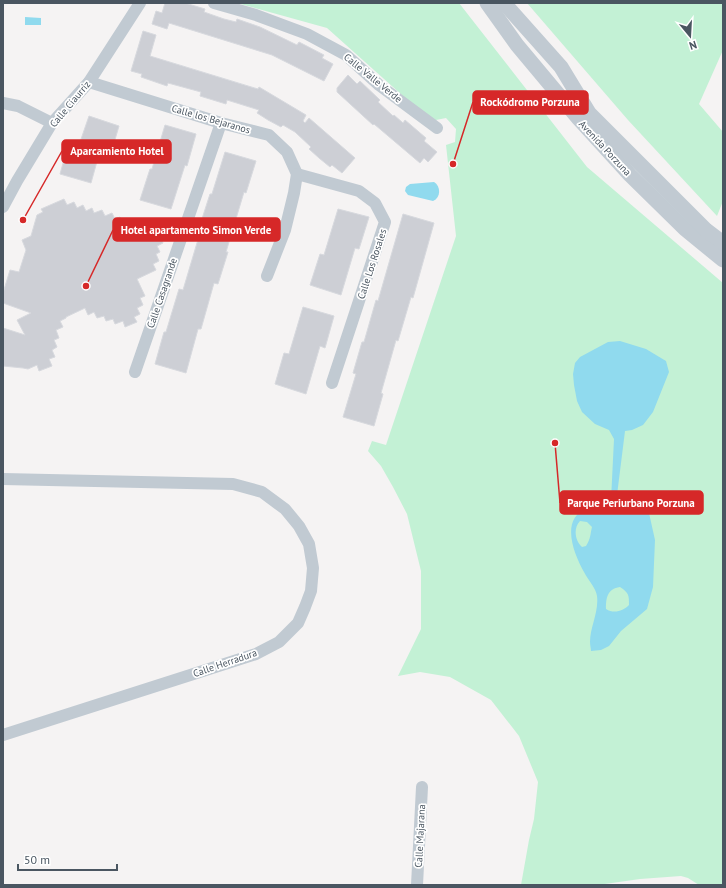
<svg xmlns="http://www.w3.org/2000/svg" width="726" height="888" font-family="'PT Sans',sans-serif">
<rect width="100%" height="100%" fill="#f5f3f3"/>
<!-- green -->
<g fill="#c3f1d5">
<polygon points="237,3 459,3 587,167 723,283 723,885 699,885 688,878 681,876 640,879 598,885 521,885 529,840 534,819 538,782 519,736 491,700 450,677 420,672 398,676 421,629 421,571 407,514 393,487 381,466 368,451 372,441 386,445 456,236 446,145 455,142 456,129 446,118 431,121 327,28"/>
<polygon points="527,3 723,3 723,50 699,104 723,132 723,201 717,216 628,120"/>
</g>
<!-- water -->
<g fill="#90daee" fill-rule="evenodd">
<polygon points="25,17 41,18 41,25 25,25"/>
<path d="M434,182C441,186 441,198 433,201L408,195L405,191L406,187L410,184Z"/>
<path d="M620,341L646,349L666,361L669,372L653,412L643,425L632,430L625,431L617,495V501L621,506L640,508L649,513L655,540L653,587L647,609L621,631L609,646L601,650L591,651C591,649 590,645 590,642C590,627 599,612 597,596C596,588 588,580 584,572C574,554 559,518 588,508C594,506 601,506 607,505L611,500L614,439L609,430L595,424L582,412L577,401L574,385L573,374L575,363L580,357L608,342ZM580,521L587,522L592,527C590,535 591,538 586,546L582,547C575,541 573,528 580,521ZM620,587C629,593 629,595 629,605C623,611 614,614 606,609C606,598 607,589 620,587Z"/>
</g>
<!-- building -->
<g fill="#cdcfd5" stroke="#d7d9de">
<polygon points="165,3 185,3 205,9 204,12 224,19 236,22 237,19 260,27 297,45 299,42 324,55 322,58 333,64 324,81 272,55 169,23 167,29 152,24 156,11 162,13"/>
<polygon points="143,31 156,35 150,56 258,89 259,87 306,115 303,121 305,123 309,118 355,158 342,173 332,165 330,167 319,158 309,149 311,147 295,132 283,125 281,127 268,120 257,113 259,110 227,100 226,104 200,96 201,92 168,83 167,86 141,77 142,74 131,71"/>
<polygon points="348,75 357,84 360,81 380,100 378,102 393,116 394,115 403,123 405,120 426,138 424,141 437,152 428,162 424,158 420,163 374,124 373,125 337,92 337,88"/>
<polygon points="89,116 119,126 114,143 103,140 91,183 60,174 69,142 79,145"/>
<polygon points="165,125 196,134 187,166 185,165 171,209 140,200 150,169 152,169"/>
<polygon points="225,152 256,161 246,193 244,192 226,252 228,252 218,284 214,283 201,329 198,329 186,373 155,364 164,332 166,332 179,289 183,290 202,226 200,225 210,194 212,194"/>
<polygon points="64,199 67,205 74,202 77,208 83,205 86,211 92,208 94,213 102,210 105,216 112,213 115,219 120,217 123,223 130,220 134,227 139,225 142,230 148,228 151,235 158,231 163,243 157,246 160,252 156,254 159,261 153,264 156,270 137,279 145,296 140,298 143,305 137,308 140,314 134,317 137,322 125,327 123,321 115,324 113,319 106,321 104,316 97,318 94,312 88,315 85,308 66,317 66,318 60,321 63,327 56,330 59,338 54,340 57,347 52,350 55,357 49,359 52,366 39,371 37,365 28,369 23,368 3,366 3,328 25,335 17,320 31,313 3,303 3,293 10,270 19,272 26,250 22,240 31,236 37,215 43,212 41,209"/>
<polygon points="338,209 369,217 359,249 355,248 341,295 310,285 320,254 324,255"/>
<polygon points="403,214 434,223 413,298 411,297 398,341 396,340 381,393 383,394 374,426 343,417 356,374 353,373 362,342 364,342 376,300 378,301"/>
<polygon points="303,307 334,316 325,348 320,346 306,394 275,384 284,353 289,354"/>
</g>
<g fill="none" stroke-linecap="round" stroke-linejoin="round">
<!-- minor -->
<g stroke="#c1cad2" stroke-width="12">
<polyline points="214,3 256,15 307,34 346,55 379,85 437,128"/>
<polyline points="89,82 221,123 269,135 287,152 297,174 294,193 285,230 267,276"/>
<polyline points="3,103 18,106 52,123"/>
<polyline points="297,174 359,191 375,203 385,222 332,383"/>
<polyline points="3,207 17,181 52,123 89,82 140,3"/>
<polyline points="135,372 221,123"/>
<polyline points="3,479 233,484 262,492 285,509 299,526 309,544 313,568 311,591 305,607 298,623 279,642 256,654 3,735"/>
<polyline points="417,885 422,787"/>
</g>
<!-- tertiary -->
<g stroke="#c1cad2" stroke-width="15">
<polyline points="487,3 517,45 578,118 630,175 685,229 723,260"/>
<polyline points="504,3 561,67 589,113 706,230 723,243"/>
</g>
</g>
<g text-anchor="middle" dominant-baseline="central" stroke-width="3.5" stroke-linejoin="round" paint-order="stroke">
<!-- street labels -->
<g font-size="10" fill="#4a5661" stroke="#fff">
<text transform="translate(373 78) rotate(39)">Calle Valle Verde</text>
<text transform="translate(70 104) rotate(-50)">Calle Ciaurriz</text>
<text transform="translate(211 119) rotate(16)">Calle los Bejaranos</text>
<text transform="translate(605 148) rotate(47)">Avenida Porzuna</text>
<text transform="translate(372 264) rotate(-72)">Calle Los Rosales</text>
<text transform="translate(162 293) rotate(-71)">Calle Casagrande</text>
<text transform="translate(225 663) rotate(-19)">Calle Herradura</text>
<text transform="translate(420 836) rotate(-87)">Calle Majarana</text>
</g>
</g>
<!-- callouts -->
<path fill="none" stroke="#d62828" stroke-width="1.5" d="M453 164L473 102M23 220L62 151M86 286L113 230M555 443L560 503"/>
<g fill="#d62828" stroke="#fff" stroke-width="1.5">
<circle cx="453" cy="164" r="4"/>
<circle cx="23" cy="220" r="4"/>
<circle cx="86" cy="286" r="4"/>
<circle cx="555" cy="443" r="4"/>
</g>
<g fill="#d62828" stroke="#d62828" stroke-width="1.5">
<rect x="473" y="91" width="115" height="23" rx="4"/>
<rect x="62" y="140" width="109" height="23" rx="4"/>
<rect x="113" y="218" width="167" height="23" rx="4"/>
<rect x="560" y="491" width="143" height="23" rx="4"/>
</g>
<g font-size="11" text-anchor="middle" font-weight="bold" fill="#fff">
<text x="530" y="106">Rockódromo Porzuna</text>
<text x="117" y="155">Aparcamiento Hotel</text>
<text x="196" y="234">Hotel apartamento Simon Verde</text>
<text x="631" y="507">Parque Periurbano Porzuna</text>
</g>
<!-- border -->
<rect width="726" height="888" fill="none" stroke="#4a5661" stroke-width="8"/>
<!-- north arrow -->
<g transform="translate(690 36) rotate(162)" stroke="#ffffff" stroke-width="3" paint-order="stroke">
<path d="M0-3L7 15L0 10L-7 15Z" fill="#4a5661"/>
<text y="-6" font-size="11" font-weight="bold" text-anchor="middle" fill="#4a5661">N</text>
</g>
<!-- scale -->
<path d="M18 864v6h99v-6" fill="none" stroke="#4a5661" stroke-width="2"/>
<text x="24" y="864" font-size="12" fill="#4a5661" stroke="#ffffff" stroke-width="3" paint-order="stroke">50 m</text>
</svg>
